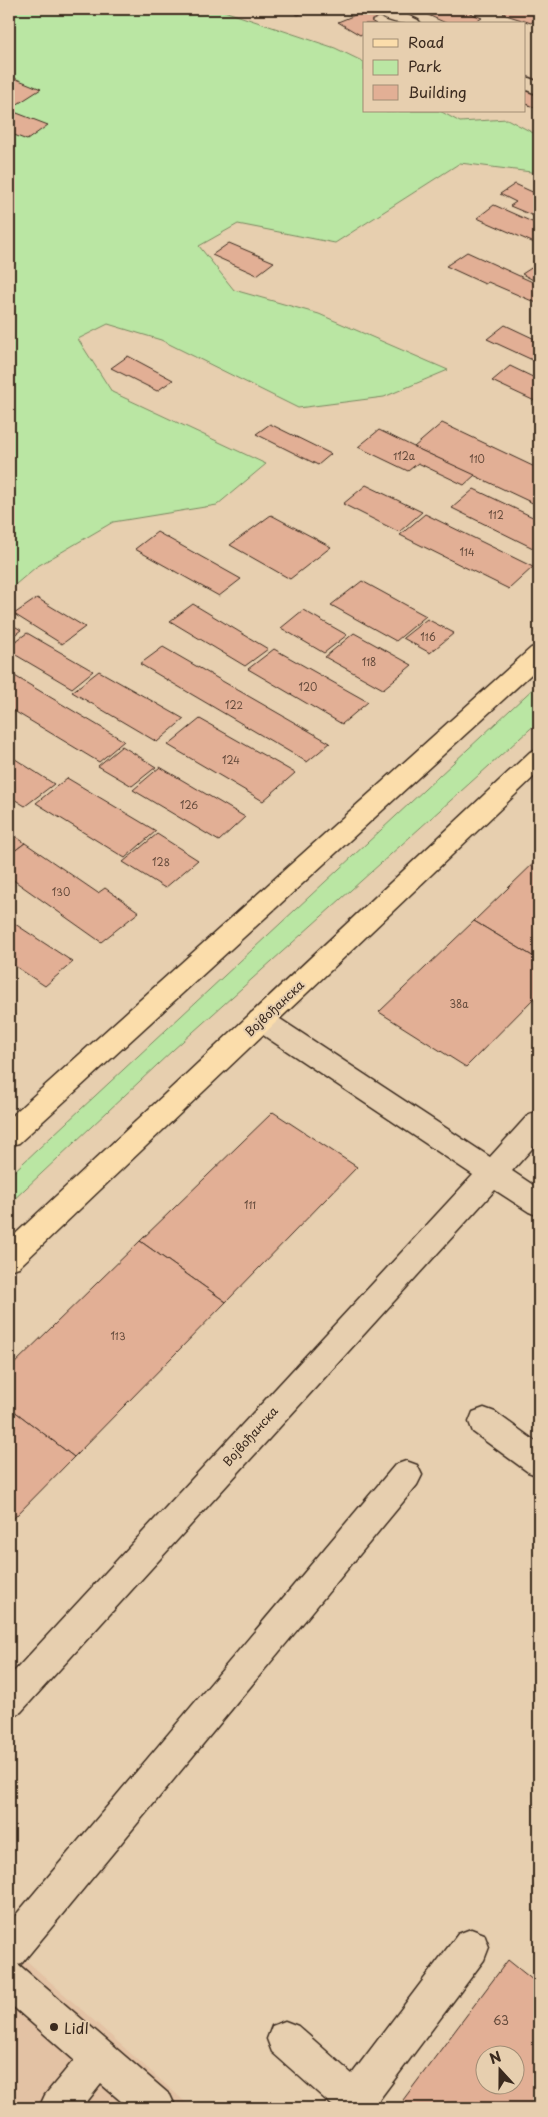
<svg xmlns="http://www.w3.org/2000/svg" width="548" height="2117" font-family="'Playpen Sans',sans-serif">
<rect width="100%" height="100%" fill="#e7cfaf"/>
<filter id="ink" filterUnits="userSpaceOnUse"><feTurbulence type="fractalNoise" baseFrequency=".02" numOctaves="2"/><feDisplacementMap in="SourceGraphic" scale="10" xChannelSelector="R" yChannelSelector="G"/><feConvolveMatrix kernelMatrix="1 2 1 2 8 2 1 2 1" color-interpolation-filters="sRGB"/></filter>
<g filter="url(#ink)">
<!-- built -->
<polygon fill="#e3c2a4" points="9,1945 192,2108 9,2108"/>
<!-- green -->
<g fill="#bae6a3" stroke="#7a8860">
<polygon points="9,9 218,9 335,48 364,62 364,111 440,111 460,122 507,119 539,136 539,173 460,163 335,243 238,224 199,246 234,290 319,314 448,370 384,397 298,408 161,340 108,324 78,339 112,392 266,464 217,505 113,522 36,567 9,590"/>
<polygon points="539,683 539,721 173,1050 9,1204 9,1176"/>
</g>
<!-- building -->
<g fill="#e2af95" stroke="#3b2a1e" fill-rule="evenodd">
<polygon points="288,9 313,9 298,15"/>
<polygon points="435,9 460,9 482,18 472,24 448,24 426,14"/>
<polygon points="510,9 539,9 539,15 531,23 503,14"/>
<polygon points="367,10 379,17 371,21 376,24 364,24 364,33 360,35 338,22"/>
<polygon points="9,76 41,89 16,105 9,102"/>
<polygon points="524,89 539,96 539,104 533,107 524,103"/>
<polygon points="9,110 48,125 27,140 9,133"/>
<polygon points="515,184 539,195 539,215 536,217 510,206 516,202 500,194"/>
<polygon points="494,205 539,225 539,245 477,218"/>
<polygon points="229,243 274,262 257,275 212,255"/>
<polygon points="467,252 539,285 539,304 488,282 485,284 446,266"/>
<polygon points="539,263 539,283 522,274"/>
<polygon points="505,325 539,341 539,363 487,339"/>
<polygon points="128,356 173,380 157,391 111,368"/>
<polygon points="510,366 539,380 539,403 492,381"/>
<polygon points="442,423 539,469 539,506 414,447"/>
<polygon points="270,424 331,454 318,465 256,434"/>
<polygon points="379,430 414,447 475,475 464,485 418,463 408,471 358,447"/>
<polygon points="366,485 422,512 399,532 343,504"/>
<polygon points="474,489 539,520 539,551 452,508"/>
<polygon points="425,514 533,567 509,589 400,535"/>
<polygon points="271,515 331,547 290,579 230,545"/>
<polygon points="157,532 241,579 219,596 135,549"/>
<polygon points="362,581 426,616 396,641 331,605"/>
<polygon points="37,598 85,627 62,644 14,614"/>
<polygon points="193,604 268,649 245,666 170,621"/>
<polygon points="303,610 347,635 324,653 281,628"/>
<polygon points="427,619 454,633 430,653 403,638"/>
<polygon points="9,623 21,630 9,639"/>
<polygon points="27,633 93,671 72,688 9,651 9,646"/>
<polygon points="354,633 412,665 383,689 325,657"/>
<polygon points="163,647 330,743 307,762 140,664"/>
<polygon points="274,649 368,702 342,724 248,669"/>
<polygon points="99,671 184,719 157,742 72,692"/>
<polygon points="13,675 124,741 99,762 9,708 9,678"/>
<polygon points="200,719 295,773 263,801 168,745"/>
<polygon points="122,746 156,767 132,786 98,766"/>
<polygon points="9,755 54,784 25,806 9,796"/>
<polygon points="160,767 245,817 219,841 133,790"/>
<polygon points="67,778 156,831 125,858 36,803"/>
<polygon points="9,832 25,843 9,855"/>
<polygon points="157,834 198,860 165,888 123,862"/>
<polygon points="25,843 98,893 105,888 139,912 101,942 9,877 9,855"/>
<polygon points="539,858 539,960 474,921"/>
<polygon points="9,920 73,962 45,986 9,962"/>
<polygon points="474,921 539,960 539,993 466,1067 379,1012"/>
<polygon points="273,1112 357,1167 226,1302 140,1241"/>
<polygon points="140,1241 226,1302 74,1457 9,1407 9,1369"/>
<polygon points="9,1407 74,1457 9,1523"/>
<path d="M508,1960L539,1985V2108H413L403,2100ZM486,2054H516V2084H486Z"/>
</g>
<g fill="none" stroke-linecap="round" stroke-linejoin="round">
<!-- minor casing -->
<g stroke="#3b2a1e" stroke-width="3">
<g id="minor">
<path d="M373,9H395L418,20L421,24C405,24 383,24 373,9Z"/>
<polygon points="524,76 539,82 539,95 524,89"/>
<polygon points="261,1009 271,1013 490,1157 529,1114 539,1111 539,1141 512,1171 539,1189 539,1216 529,1212 495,1190 21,1712 9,1717 9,1677 473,1175 251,1027 247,1020 251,1013"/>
<polygon points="484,1408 495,1412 539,1444 539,1476 528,1472 473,1432 469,1422 473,1412"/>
<polygon points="406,1461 417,1465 422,1475 417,1485 22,1963 18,1964 170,2095 176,2108 129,2108 101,2084 82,2108 39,2108 45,2095 74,2060 9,2003 9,1923 395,1465"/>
<polygon points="471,1929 484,1934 489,1947 484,1960 379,2100 382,2108 335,2108 272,2052 267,2039 272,2026 285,2021 298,2026 352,2074 458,1934"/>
</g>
</g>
<!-- major casing -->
<g stroke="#3b2a1e" stroke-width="3">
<g id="major">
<polygon points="539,646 539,667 19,1143 9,1146 9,1118 531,648"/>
<polygon points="539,749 539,772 19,1267 9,1270 9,1240 530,752"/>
</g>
</g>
<!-- minor -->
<use href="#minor" fill="#e7cfaf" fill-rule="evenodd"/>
<!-- major -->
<use href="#major" fill="#fbddab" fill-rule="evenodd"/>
</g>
</g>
<!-- markers -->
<circle fill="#3b2a1e" stroke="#e7cfaf" stroke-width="2" cx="54" cy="2027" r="5"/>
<g text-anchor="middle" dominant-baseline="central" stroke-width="4" stroke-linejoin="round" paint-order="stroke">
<!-- number labels -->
<g font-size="10" fill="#654b3c">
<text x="404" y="455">112a</text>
<text x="477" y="458">110</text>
<text x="496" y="514">112</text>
<text x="467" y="551">114</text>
<text x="428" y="636">116</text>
<text x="369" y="661">118</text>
<text x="308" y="686">120</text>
<text x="234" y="704">122</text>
<text x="231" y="759">124</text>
<text x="189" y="804">126</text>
<text x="161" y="861">128</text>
<text x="61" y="891">130</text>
<text x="459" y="1003">38a</text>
<text x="250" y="1204">111</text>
<text x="118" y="1335">113</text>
</g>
<!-- street labels -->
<g font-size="12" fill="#3b2a1e" stroke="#e7cfaf">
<text transform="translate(274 1008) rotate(-43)">Војвођанска</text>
<text transform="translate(250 1436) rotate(-48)">Војвођанска</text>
</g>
<!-- near-number labels -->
<g font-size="12" fill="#654b3c">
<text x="501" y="2020">63</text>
</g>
<!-- near-poi labels -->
<g font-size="15" fill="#3b2a1e" stroke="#e7cfaf" text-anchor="start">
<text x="64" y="2027">Lidl</text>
</g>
</g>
<!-- margin -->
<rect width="548" height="2117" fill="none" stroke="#e7cfaf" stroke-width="30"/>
<rect x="15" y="15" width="518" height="2087" fill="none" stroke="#3b2a1e" stroke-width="2" filter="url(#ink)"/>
<!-- legend -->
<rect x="363" y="22" width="162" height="90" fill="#e7cfaf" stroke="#a28d75"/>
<rect x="373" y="39" width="25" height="8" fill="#fbddab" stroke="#a28d75"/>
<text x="408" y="48" font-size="15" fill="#3b2a1e">Road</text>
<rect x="373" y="60" width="25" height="15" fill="#bae6a3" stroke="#a28d75"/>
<text x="408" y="72" font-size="15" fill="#3b2a1e">Park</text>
<rect x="373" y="85" width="25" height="15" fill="#e2af95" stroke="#a28d75"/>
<text x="408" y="98" font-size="15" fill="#3b2a1e">Building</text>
<!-- north arrow -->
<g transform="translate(500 2070) rotate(339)"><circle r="24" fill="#e7cfaf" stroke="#a28d75"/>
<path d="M0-4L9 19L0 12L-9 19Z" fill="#3b2a1e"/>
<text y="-8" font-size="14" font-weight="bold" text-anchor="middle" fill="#3b2a1e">N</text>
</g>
</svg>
